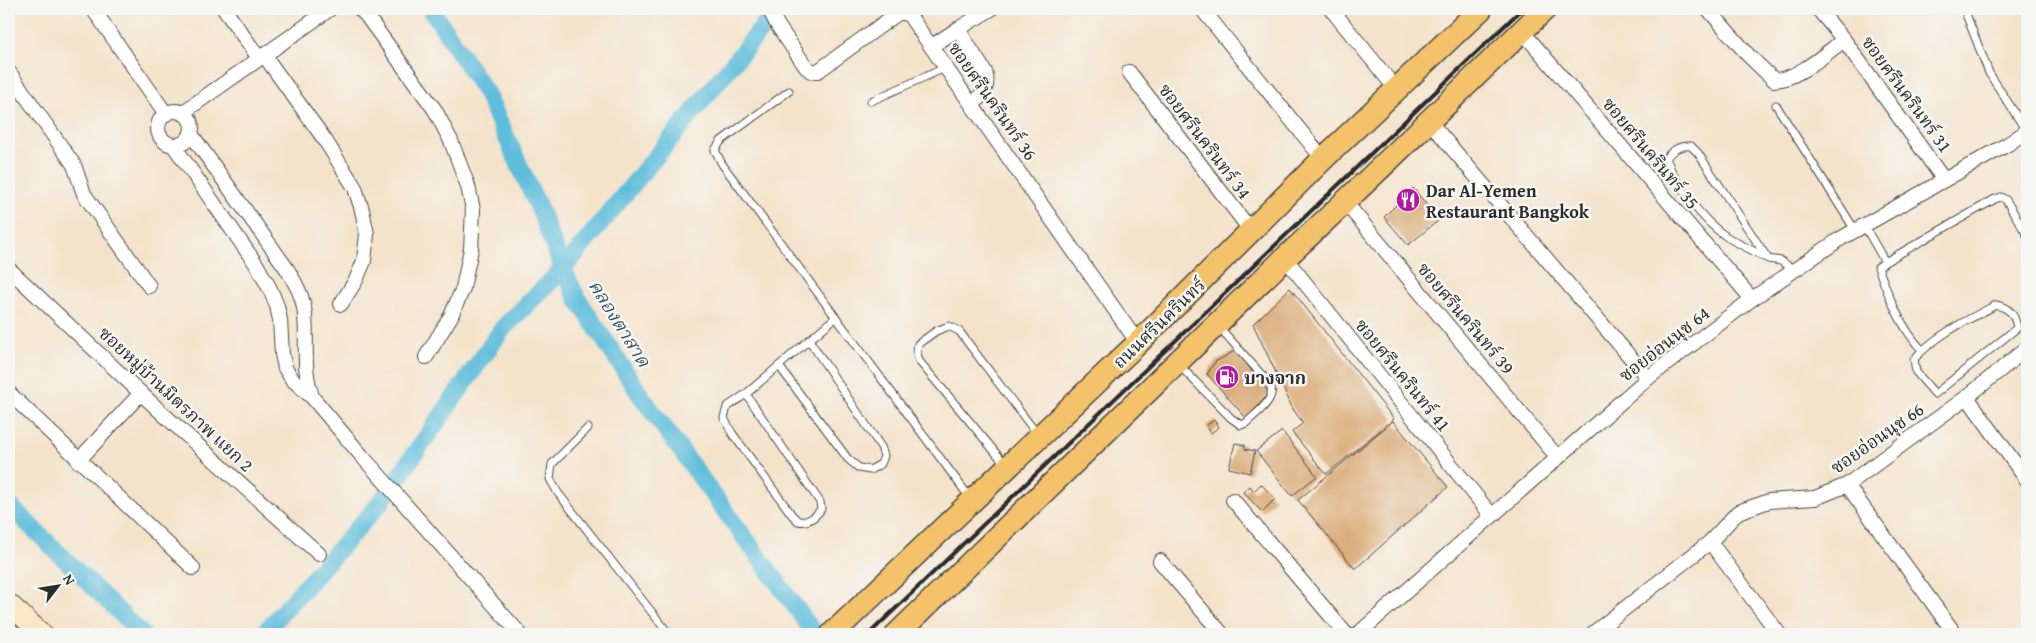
<svg xmlns="http://www.w3.org/2000/svg" width="2036" height="643" font-family="'Gentium Book Plus','Noto Serif Thai',serif">
<rect width="100%" height="100%" fill="#f6f6f2"/>
<filter id="ink" filterUnits="userSpaceOnUse"><feTurbulence type="fractalNoise" baseFrequency=".02" numOctaves="2"/><feDisplacementMap in="SourceGraphic" scale="10" xChannelSelector="R" yChannelSelector="G"/><feConvolveMatrix kernelMatrix="1 2 1 2 8 2 1 2 1" color-interpolation-filters="sRGB"/></filter>
<filter id="wash" filterUnits="userSpaceOnUse"><feTurbulence type="fractalNoise" baseFrequency=".0096" numOctaves="4" result="noise"/><feDisplacementMap in="SourceGraphic" scale="20" xChannelSelector="R" yChannelSelector="G"/><feGaussianBlur stdDeviation="1.12" result="paint"/><feColorMatrix in="noise" values="0 0 0 0 0 0 0 0 0 0 0 0 0 0 0 0 0 1.4 0 .05"/><feComposite in="paint" operator="in"/></filter>
<g filter="url(#wash)">
<rect width="100%" height="100%" fill="#f4e3cb"/>
<g fill="none" stroke-linecap="round" stroke-linejoin="round">
<!-- canal -->
<g stroke="#5dbddb" stroke-width="18">
<polyline points="431,9 486,93 540,210 563,269 577,298 641,396 815,634"/>
<polyline points="9,505 142,634"/>
<polyline points="263,634 380,503 503,328 563,269 778,9"/>
</g>
</g>
<g id="blocks">
<!-- building -->
<g fill="#d9a771">
<polygon points="1413,188 1439,220 1408,245 1384,217"/>
<polygon points="1290,288 1394,419 1326,474 1292,432 1303,423 1293,409 1253,324"/>
<polygon points="1236,350 1269,393 1247,419 1207,374 1215,362"/>
<polygon points="1214,420 1219,427 1211,433 1206,426"/>
<polygon points="1393,421 1448,487 1355,569 1298,500"/>
<polygon points="1282,431 1317,476 1292,496 1256,451"/>
<polygon points="1235,443 1245,445 1245,449 1255,451 1250,473 1229,468"/>
<polygon points="1261,484 1275,499 1262,512 1243,492 1250,486 1254,491"/>
</g>
</g>
</g>
<g filter="url(#ink)">
<use href="#blocks" fill-opacity="0" stroke="#494743" stroke-width="1"/>
<g fill="none" stroke-linecap="round" stroke-linejoin="round">
<!-- lane casing -->
<g stroke="#494743" stroke-width="9">
<g id="lane">
<polyline points="1964,9 1989,73 2027,132"/>
<polyline points="789,91 721,141 715,150 722,164 970,498"/>
<polyline points="871,101 947,67"/>
<polyline points="1776,105 1855,230"/>
<polyline points="1864,225 1885,262 1995,199 2001,197 2006,200 2027,235"/>
<path d="M1768,259C1755,251 1740,245 1727,237C1702,221 1676,185 1666,158C1673,149 1680,145 1691,146L1698,153L1768,259L1781,261L1794,270"/>
<path d="M1885,262L1878,267C1888,295 1901,328 1922,350"/>
<path d="M1996,305C2010,308 2015,315 2017,328L1935,394L1916,372L1914,359C1936,335 1967,320 1996,305Z"/>
<path d="M1179,365L1231,418L1241,425L1246,423C1256,413 1277,400 1270,384L1219,327"/>
<polyline points="779,366 848,459 859,468 870,470 881,464 884,456 881,447 809,340"/>
<path d="M746,394L820,502L821,509C815,518 808,523 798,521L792,515L732,433L724,418L727,407L746,394L836,317"/>
<polyline points="588,428 552,464 550,479 558,493 669,634"/>
<polyline points="1006,465 919,361 917,353 918,344 936,331 949,326 959,331 1037,434"/>
</g>
</g>
<!-- street casing -->
<g stroke="#494743" stroke-width="16">
<g id="street">
<polyline points="93,9 166,114"/>
<polyline points="224,9 259,58"/>
<polyline points="360,9 366,15 435,110 451,141 468,186 473,210 471,249 463,288 451,316 426,357"/>
<polyline points="769,9 778,26 806,67 811,71 818,71 825,66 898,13 904,13 909,15 1138,343"/>
<polyline points="1202,9 1323,159"/>
<polyline points="1331,9 1396,89"/>
<path d="M1708,9L1749,56L1774,80C1797,80 1826,53 1844,40"/>
<polyline points="1818,9 1844,40 1944,180"/>
<polyline points="958,29 991,9"/>
<polyline points="1522,31 1752,299"/>
<path d="M932,46L958,29L985,72C990,87 982,94 973,105"/>
<polyline points="264,55 325,140 355,188 362,210 367,234 364,261 356,280 341,304"/>
<polyline points="9,72 74,165 84,194 149,286"/>
<polyline points="1129,72 1252,232"/>
<circle cx="175" cy="128" r="17"/>
<polyline points="182,113 330,9"/>
<polyline points="1428,120 1648,378"/>
<path d="M191,134L287,269C294,281 302,294 304,308C309,337 301,367 312,396"/>
<polyline points="174,146 256,264 270,289 277,306 280,320 282,354 285,368 292,379 312,397 361,455 520,634"/>
<polyline points="1345,202 1558,458"/>
<polyline points="1285,258 1492,516"/>
<polyline points="9,269 163,414 319,554"/>
<polyline points="9,393 193,568"/>
<polyline points="1967,397 2027,480"/>
<polyline points="78,461 141,393"/>
<polyline points="1847,485 1955,634"/>
<polyline points="1233,500 1346,634"/>
<polyline points="1710,542 1779,634"/>
<polyline points="1160,561 1222,634"/>
<polyline points="1358,634 1648,378 1752,299 1840,239 2008,144 2027,131"/>
<polyline points="1592,634 1710,542 1738,512 1769,501 1815,498 1847,485 1967,397 2027,348"/>
</g>
</g>
<!-- secondary casing -->
<g stroke="#494743" stroke-width="22">
<polyline id="secondary" points="9,604 42,634"/>
</g>
<!-- primary casing -->
<g stroke="#494743" stroke-width="25">
<g id="primary">
<polyline points="832,634 1138,343 1323,159 1481,9"/>
<path d="M897,634L1285,258C1373,177 1458,92 1545,9"/>
</g>
</g>
<!-- lane -->
<use href="#lane" stroke="#fff" stroke-width="7"/>
<!-- street -->
<use href="#street" stroke="#fff" stroke-width="14"/>
<!-- secondary -->
<use href="#secondary" stroke="#fae7c3" stroke-width="20"/>
<!-- primary -->
<use href="#primary" stroke="#f3c26a" stroke-width="22"/>
<!-- rail -->
<polyline stroke="#2b2b2b" stroke-width="4" points="869,634 1522,9"/>
</g>
</g>
<!-- icons -->
<defs>
<g id="restaurant-disc" transform="scale(1.25)"><circle r="9.5" fill="#b5179e" stroke="#f6f6f2"/><path d="M-5-6h1v4h1v-4h1v4h1v-4h1v5L-1.5 .5V6h-2V.5L-5-1ZM5-6V6H3V1.5H1.5Q1.5-4 5-6Z" fill="#fff"/></g>
<g id="fuel-disc" transform="scale(1.25)"><circle r="9.5" fill="#b5179e" stroke="#f6f6f2"/><path d="M-5.5-6h7V0h2V4h1.3V-2.5L3-4.5l.8-.8L6-3V5H2.5V1h-1V6h-7ZM-4.2-4.7v3.2H.2V-4.7Z" fill="#fff"/></g>
</defs>
<g fill-rule="evenodd">
<use href="#restaurant-disc" x="1408" y="200"/>
<use href="#fuel-disc" x="1227" y="377"/>
</g>
<g text-anchor="middle" dominant-baseline="central" stroke-width="5" stroke-linejoin="round" paint-order="stroke">
<!-- street labels -->
<g font-size="18" fill="#2b2b2b" stroke="#f6f6f2">
<text transform="translate(1907 94) rotate(54)">ซอยศรีนครินทร์ 31</text>
<text transform="translate(993 101) rotate(55)">ซอยศรีนครินทร์ 36</text>
<text transform="translate(1205 141) rotate(53)">ซอยศรีนครินทร์ 34</text>
<text transform="translate(1651 153) rotate(50)">ซอยศรีนครินทร์ 35</text>
<text transform="translate(1466 318) rotate(50)">ซอยศรีนครินทร์ 39</text>
<text transform="translate(1159 323) rotate(-44)">ถนนศรีนครินทร์</text>
<text transform="translate(1664 344) rotate(-38)">ซอยอ่อนนุช 64</text>
<text transform="translate(1403 375) rotate(51)">ซอยศรีนครินทร์ 41</text>
<text transform="translate(176 399) rotate(43)">ซอยหมู่บ้านมิตรภาพ แยก 2</text>
<text transform="translate(1877 438) rotate(-35)">ซอยอ่อนนุช 66</text>
</g>
<!-- poi labels -->
<g font-size="18" font-weight="bold" fill="#2b2b2b" stroke="#f6f6f2" text-anchor="start">
<text x="1426" y="190">Dar Al-Yemen<tspan x="1426" dy="21">Restaurant Bangkok</tspan></text>
<text x="1244" y="377">บางจาก</text>
</g>
<!-- water labels -->
<g font-size="19" font-style="italic" fill="#3a5760" stroke="#f6f6f2">
<text transform="translate(620 323) rotate(58)">คลองตาสาด</text>
</g>
</g>
<!-- margin -->
<rect width="2036" height="643" fill="none" stroke="#f6f6f2" stroke-width="30"/>
<!-- north arrow -->
<g transform="translate(58 586) rotate(59)" stroke="#f6f6f2" stroke-width="4" paint-order="stroke">
<path d="M0-4L9 19L0 12L-9 19Z" fill="#2b2b2b"/>
<text y="-8" font-size="14" font-weight="bold" text-anchor="middle" fill="#2b2b2b">N</text>
</g>
</svg>
